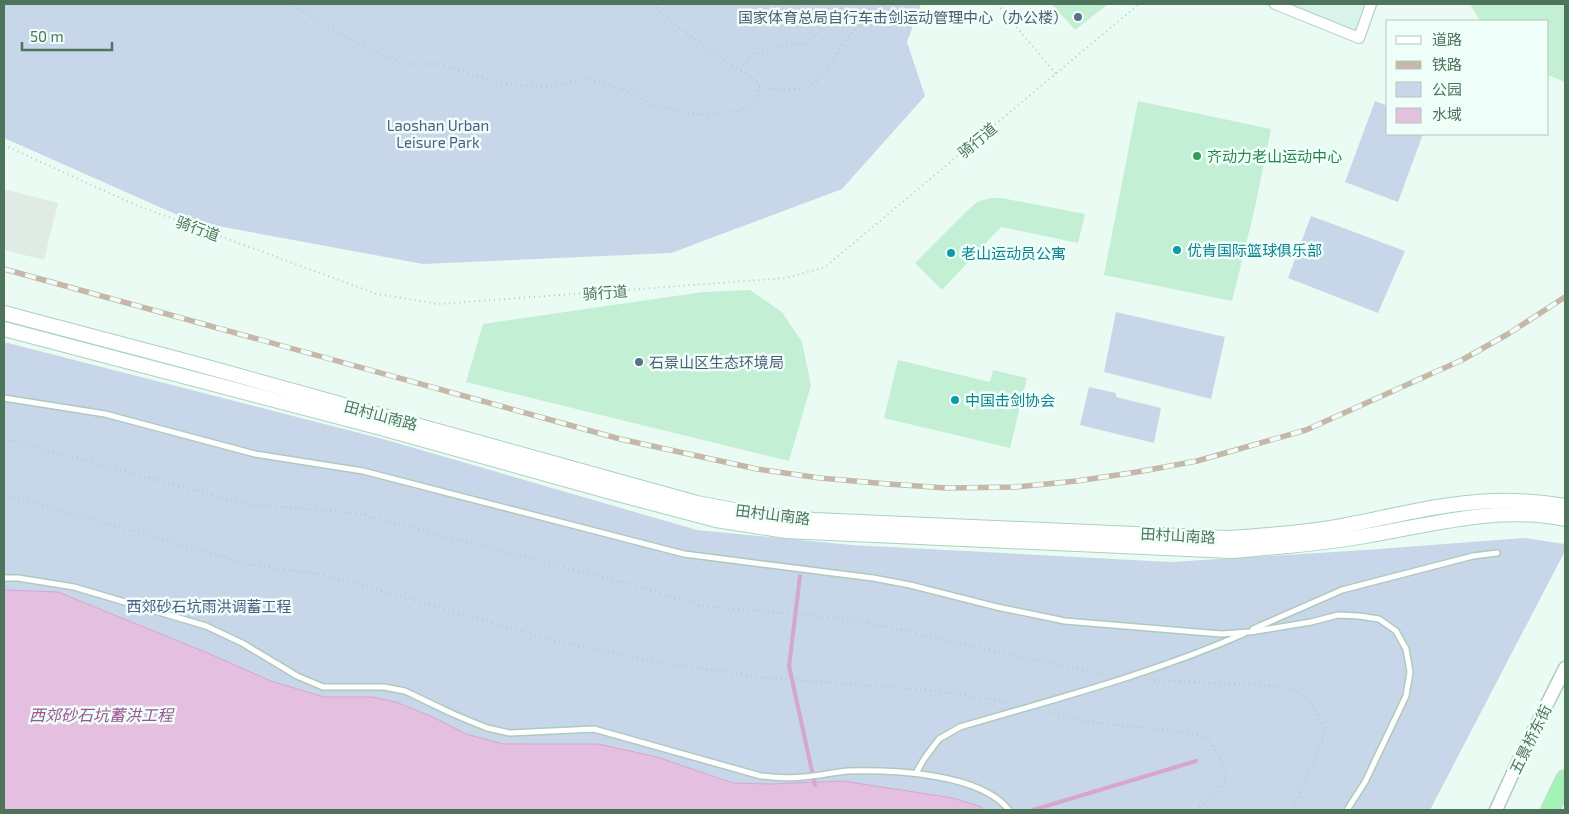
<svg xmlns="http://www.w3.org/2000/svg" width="1569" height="814" font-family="'Exo 2','Noto Sans SC',sans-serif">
<rect width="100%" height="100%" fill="#eafbf4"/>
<!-- residential -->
<polygon fill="#d8f3e7" points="1261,4 1378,4 1364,43"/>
<!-- industrial -->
<polygon fill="#dfebe4" points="4,189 58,203 44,260 4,250"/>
<!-- green -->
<g fill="#c8d6e9">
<polygon points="4,4 921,4 907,42 925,96 842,189 671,253 423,264 191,221 4,138"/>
<polygon points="1375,101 1388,106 1388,134 1423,134 1398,202 1345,182"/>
<polygon points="1311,216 1405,251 1378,313 1288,278"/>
<polygon points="1116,312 1225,337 1211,399 1104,372"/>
<polygon points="4,342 383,439 697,530 852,545 1170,562 1366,550 1524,538 1565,544 1565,551 1430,810 4,810"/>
<polygon points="1089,387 1116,393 1116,397 1161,408 1154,443 1080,425"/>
</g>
<!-- water -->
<polygon fill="#e5bfdf" stroke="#d6a6cf" points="4,590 58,592 210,654 271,681 324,697 372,697 396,702 435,718 466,734 503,744 598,744 657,757 733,783 771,784 843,781 953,798 982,807 985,810 4,810"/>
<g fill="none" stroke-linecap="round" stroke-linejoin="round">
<!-- stream -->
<g stroke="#d6a6cf" stroke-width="4">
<polyline points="800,576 789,666 815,785"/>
<polyline points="1033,810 1196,761"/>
</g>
</g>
<!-- building -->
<g fill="#c3efd4">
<polygon points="1052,4 1108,4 1075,30"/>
<polygon points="1470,4 1565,4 1565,82 1548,75 1548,21 1480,21"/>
<polygon points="1138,101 1271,129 1254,212 1232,301 1104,275"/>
<polygon points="990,198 1001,198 1085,214 1078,243 1001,227 942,290 915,263 969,209 977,202"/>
<polygon points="750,290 782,312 802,342 811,385 789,461 466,382 483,324 703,292"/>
<polygon points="898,360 990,382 993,370 1027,378 1010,448 884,418"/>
</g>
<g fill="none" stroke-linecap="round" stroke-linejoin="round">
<!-- service casing -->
<g stroke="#adcbba" stroke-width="8">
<g id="service">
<polyline points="4,398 105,414 255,454 363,471 684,554 873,578 910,585 997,607 1065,621 1221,634 1250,632 1311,622 1338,615 1359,616 1379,619 1396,631 1406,649 1410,672 1406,696 1365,782 1347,810"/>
<path d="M4,578H18L74,587L206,626L242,643L297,676L323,687H384L405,691L453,714L487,728L510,733L594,729L761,776C775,777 789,779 803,777C819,776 834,772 849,771C893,770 980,773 1009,810"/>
<polyline points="1253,629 1342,590 1473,556 1497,553"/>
<path d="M916,773L924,759L939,739L960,727C1055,699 1152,674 1243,634"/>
</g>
</g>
<!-- minor casing -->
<g stroke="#adcbba" stroke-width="12">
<polyline id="minor" points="1275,4 1359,38 1371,4"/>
</g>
<!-- tertiary casing -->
<g stroke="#adcbba" stroke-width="15">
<polyline id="tertiary" points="1496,810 1518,762 1565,668"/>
</g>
<!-- secondary casing -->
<g stroke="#add0bd" stroke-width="16">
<g id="secondary">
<path d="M4,313L193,363L697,503L750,513L814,520L1226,538C1258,536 1291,534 1324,529C1380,520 1436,503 1493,501C1518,500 1541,502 1565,506"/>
<path d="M4,329L381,428L614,493L716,520L786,531L1232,551C1277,547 1321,544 1365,536C1431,525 1498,505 1565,519"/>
</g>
</g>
<!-- motorway casing -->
<g stroke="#cdd8d1" stroke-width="20">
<polyline id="motorway" points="1550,810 1565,779"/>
</g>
<!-- path -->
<g stroke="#a5d5b8" stroke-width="2" stroke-dasharray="1 4" stroke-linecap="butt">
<polyline points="289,4 357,43 403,64 440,64 503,84 553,87 586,78 624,89 652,105 695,115 739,111 757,97 759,83 680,29 653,4"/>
<polyline points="997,4 1056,74"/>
<polyline points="741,70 752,54 793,44 806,44 846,4"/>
<polyline points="759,87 782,90 809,88 824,75 844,42 854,30 878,19 883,4"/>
<polyline points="4,145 133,204 377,294 439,304 786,278 825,267 1139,4"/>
<polyline points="4,441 13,441 245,504 356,513 633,585 703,606 851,619 1105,675"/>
<polyline points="4,494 251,565 327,575 558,642 663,663 759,677 927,690 995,700 1009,704"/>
<polyline points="1149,680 1262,685 1296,690 1313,706 1325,729 1321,746 1292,810"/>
<path d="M1049,711C1086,725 1125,725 1163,729C1177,730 1191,734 1205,736C1217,753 1233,770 1220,791C1215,799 1201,805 1194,810"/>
</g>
<!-- service -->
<use href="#service" stroke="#fff" stroke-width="5"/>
<!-- minor -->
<use href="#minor" stroke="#fff" stroke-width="10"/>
<!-- tertiary -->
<use href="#tertiary" stroke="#fff" stroke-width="12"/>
<!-- secondary -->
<use href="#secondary" stroke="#fff" stroke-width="14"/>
<!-- motorway -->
<use href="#motorway" stroke="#a5f2b8" stroke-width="18"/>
<!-- rail casing -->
<g stroke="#c6b8a8" stroke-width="5.5">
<polyline id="rail" points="4,269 620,439 757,469 820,478 888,484 947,488 1015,487 1077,481 1137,472 1197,461 1306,430 1462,360 1508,334 1565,297"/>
</g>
<!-- rail -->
<use href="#rail" stroke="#f0fef9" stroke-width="4" stroke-dasharray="11" stroke-linecap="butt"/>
</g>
<!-- markers -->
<g fill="#5c6f8a" stroke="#f0fef9" stroke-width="2">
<circle cx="1078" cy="17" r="5"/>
<circle cx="639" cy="362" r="5"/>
</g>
<circle fill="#2e9e5b" stroke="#f0fef9" stroke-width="2" cx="1197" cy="156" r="5"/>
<g fill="#0f9aa8" stroke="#f0fef9" stroke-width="2">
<circle cx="1177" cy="250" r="5"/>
<circle cx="951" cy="253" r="5"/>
<circle cx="955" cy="400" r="5"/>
</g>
<g text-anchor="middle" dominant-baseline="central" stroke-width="5" stroke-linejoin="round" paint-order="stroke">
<!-- service labels -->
<g font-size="15" fill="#4e5e75" stroke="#f0fef9" text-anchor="end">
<text x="1068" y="17">国家体育总局自行车击剑运动管理中心（办公楼）</text>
<text x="649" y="362" text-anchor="start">石景山区生态环境局</text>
</g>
<!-- park labels -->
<g font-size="15" fill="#4c5e86" stroke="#f0fef9">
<text x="438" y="125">Laoshan Urban<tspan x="438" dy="17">Leisure Park</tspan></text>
<text x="209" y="606">西郊砂石坑雨洪调蓄工程</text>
</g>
<!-- street labels -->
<g font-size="15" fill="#4e755c" stroke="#f0fef9">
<text transform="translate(977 140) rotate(-40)">骑行道</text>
<text transform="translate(198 228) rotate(20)">骑行道</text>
<text transform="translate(605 292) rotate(-4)">骑行道</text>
<text transform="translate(381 415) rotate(15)">田村山南路</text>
<text transform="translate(773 514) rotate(7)">田村山南路</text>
<text transform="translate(1178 535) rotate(3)">田村山南路</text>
<text transform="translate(1530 739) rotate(-64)">五景桥东街</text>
</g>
<!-- leisure labels -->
<g font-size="15" fill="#27864d" stroke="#f0fef9" text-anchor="start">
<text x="1207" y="156">齐动力老山运动中心</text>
</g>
<!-- culture labels -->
<g font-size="15" fill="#0d838f" stroke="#f0fef9" text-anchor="start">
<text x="1187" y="250">优肯国际篮球俱乐部</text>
<text x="961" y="253">老山运动员公寓</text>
<text x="965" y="400">中国击剑协会</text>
</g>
<!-- water labels -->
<g font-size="16" font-style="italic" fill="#9c5390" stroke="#f0fef9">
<text x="101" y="714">西郊砂石坑蓄洪工程</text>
</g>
</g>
<!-- border -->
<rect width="1569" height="814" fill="none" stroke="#4e755c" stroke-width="10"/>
<!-- legend -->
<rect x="1386" y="20" width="162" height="115" fill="#f0fef9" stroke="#afc7ba"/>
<rect x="1396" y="36" width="25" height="8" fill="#ffffff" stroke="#afc7ba"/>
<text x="1432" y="45" font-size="15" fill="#4e755c">道路</text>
<rect x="1396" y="61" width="25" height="8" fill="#c6b8a8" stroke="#afc7ba"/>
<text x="1432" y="70" font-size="15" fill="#4e755c">铁路</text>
<rect x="1396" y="82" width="25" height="15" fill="#c8d6e9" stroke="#afc7ba"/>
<text x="1432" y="95" font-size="15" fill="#4e755c">公园</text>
<rect x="1396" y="108" width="25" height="15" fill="#e5bfdf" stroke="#afc7ba"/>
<text x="1432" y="120" font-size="15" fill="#4e755c">水域</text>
<!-- scale -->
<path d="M22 42v8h90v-8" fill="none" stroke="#4e755c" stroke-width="2.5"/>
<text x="30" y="42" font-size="15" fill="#4e755c" stroke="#f0fef9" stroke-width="4" paint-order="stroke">50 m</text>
</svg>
